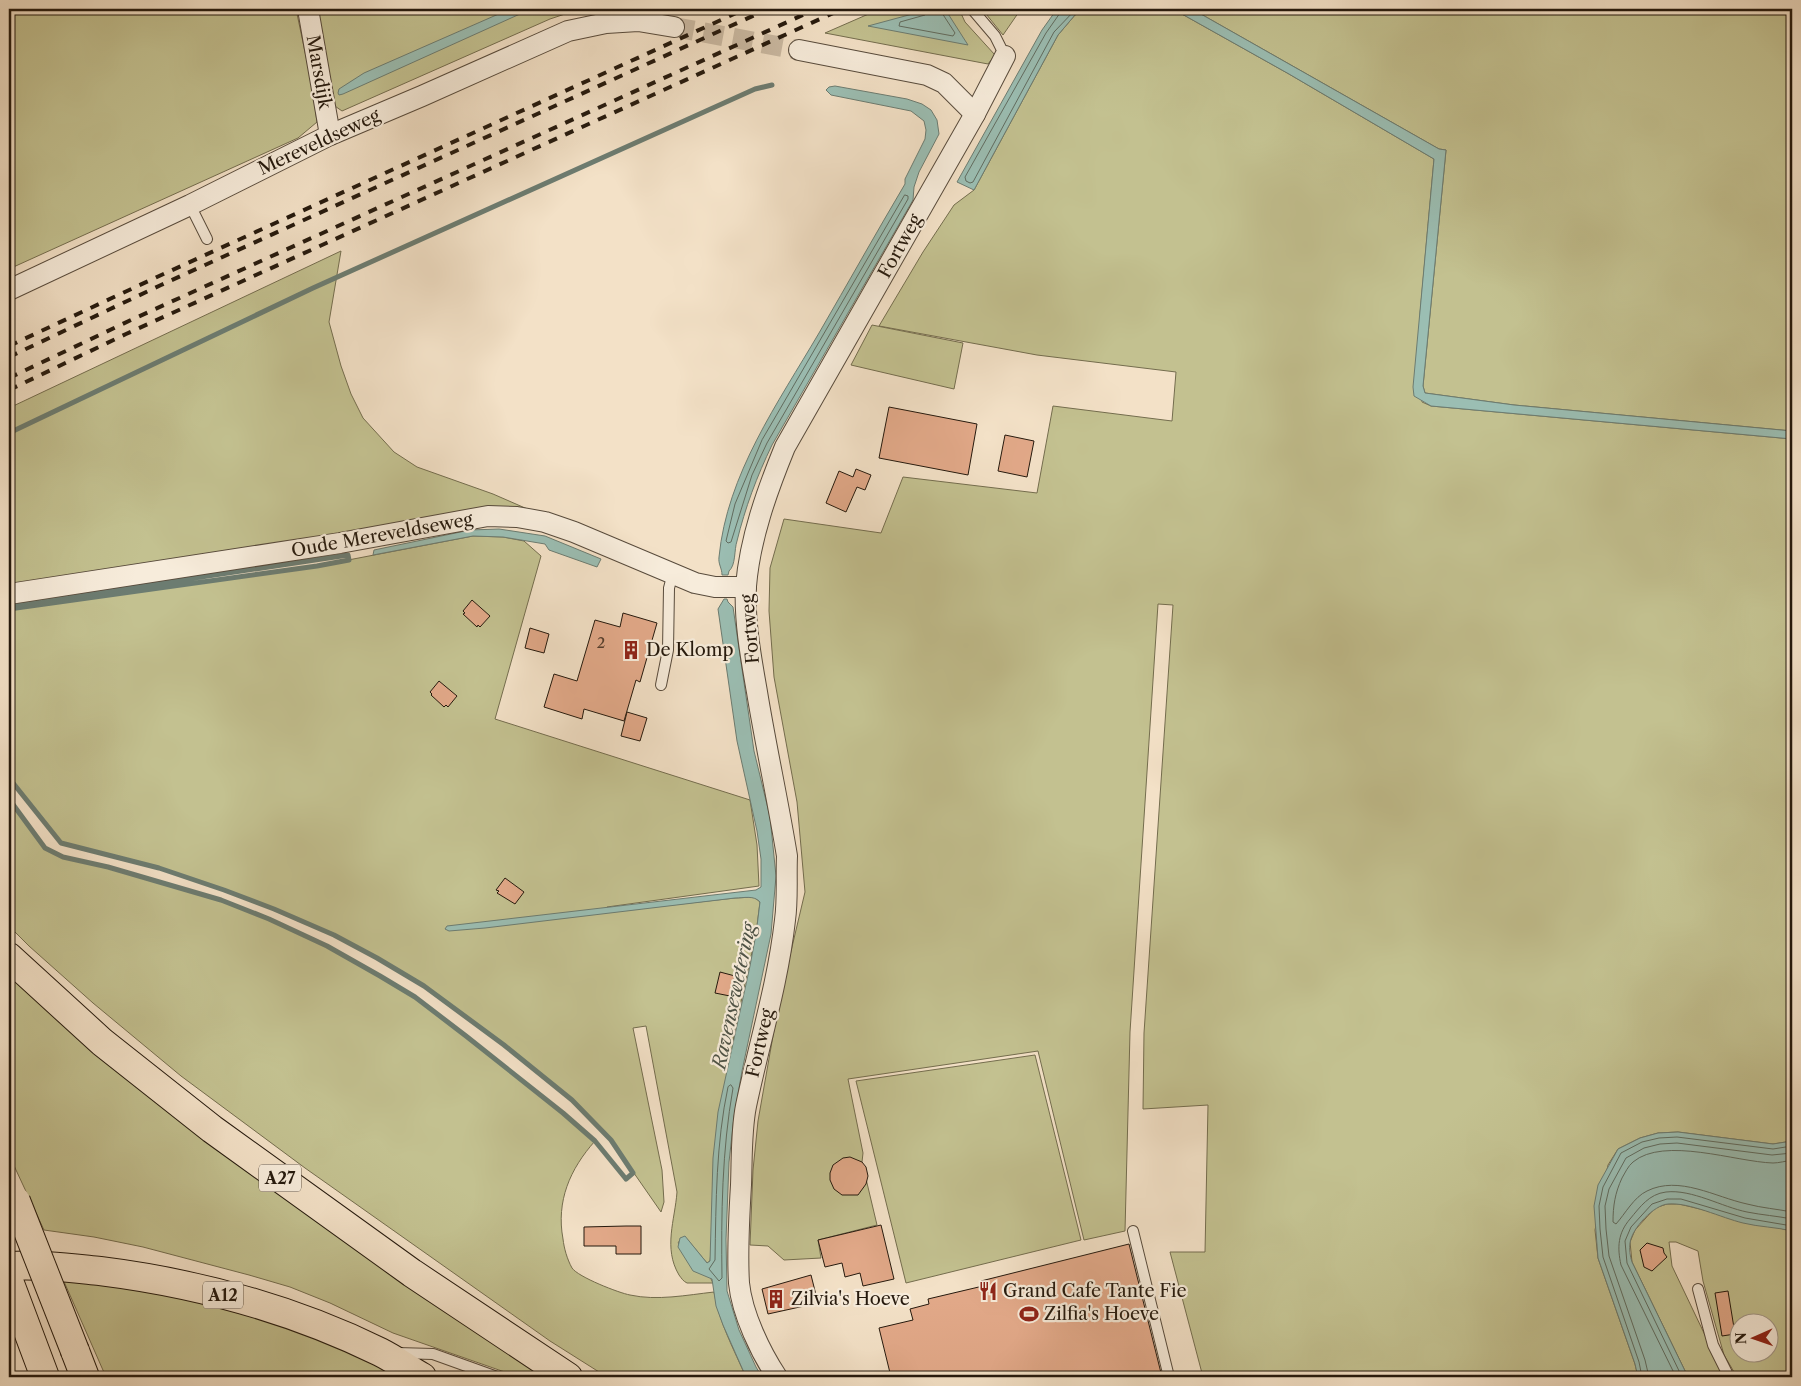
<svg xmlns="http://www.w3.org/2000/svg" width="1801" height="1386" font-family="'Libre Caslon Text',serif">
<rect width="100%" height="100%" fill="#f3e1c7"/>
<filter id="stains"><feTurbulence type="fractalNoise" baseFrequency=".004" numOctaves="4"/><feColorMatrix values="0 0 0 0 .2 0 0 0 0 .09 0 0 0 0 .02 0 0 0 .5 -.17"/></filter>
<radialGradient id="worn" r=".72"><stop offset=".6" stop-color="#630" stop-opacity="0"/><stop offset="1" stop-color="#630" stop-opacity=".3"/></radialGradient>
<!-- green -->
<g fill="#c3c190" stroke="#746d4e" fill-rule="evenodd">
<polygon points="9,9 296,9 312,85 317,122 298,138 9,269"/>
<polygon points="315,9 580,9 550,19 342,111 332,104"/>
<polygon points="880,9 959,9 965,22 995,55 988,64 825,33"/>
<polygon points="982,9 1021,9 1003,35"/>
<polygon points="1085,9 1173,9 1289,74 1434,159 1420,314 1422,402 1431,406 1792,439 1792,1141 1773,1144 1678,1132 1658,1133 1640,1138 1618,1149 1608,1165 1595,1230 1598,1258 1635,1364 1638,1377 1203,1377 1170,1252 1205,1252 1208,1105 1143,1109 1144,1033 1173,605 1158,604 1130,1032 1125,1231 1084,1240 1038,1051 848,1079 863,1153 862,1162 877,1225 818,1240 821,1258 784,1260 768,1246 750,1245 753,1170 758,1121 779,1002 805,892 797,802 774,677 769,611 770,568 784,519 881,533 903,477 1037,493 1053,406 1172,421 1176,372 1037,355 879,326 923,252 954,205 974,190 1058,35 1075,15"/>
<polygon points="1192,9 1792,9 1792,431 1514,405 1425,393 1423,386 1446,150 1439,149"/>
<polygon points="341,251 329,322 341,366 351,394 363,418 394,452 417,467 493,494 564,525 532,516 175,561 9,586 9,408"/>
<polygon points="872,325 963,343 954,389 851,365"/>
<path d="M473,536L503,537L524,541L541,556L495,719L750,800L757,845L759,886L607,907L608,912L735,898L754,897L760,902L756,934L734,1034L710,1261L707,1263L687,1239L680,1240L678,1243L710,1277L713,1283H687C683,1281 682,1279 679,1275C663,1248 675,1220 677,1192L646,1026L633,1028L662,1170L664,1202L661,1212L611,1140L572,1100L504,1045L424,986L392,966L334,935L274,909L224,890L159,868L61,843L9,778V609L317,566Z"/>
<path d="M9,799L45,848L63,857L108,867L221,900L269,919L327,946L380,976L415,997L466,1036L563,1113L595,1141C570,1169 556,1201 563,1239C564,1248 567,1259 572,1268C578,1277 619,1293 630,1295C657,1301 687,1295 714,1292C719,1322 734,1350 746,1377H607L550,1341L305,1168L181,1076L93,1003L29,946L9,926Z"/>
<polygon points="9,973 552,1377 519,1377 393,1333 330,1303 290,1287 249,1275 143,1247 94,1237 44,1230 9,1155"/>
<polygon points="1035,1055 1081,1240 906,1283 856,1081"/>
<path d="M1667,1204H1679L1792,1231V1377H1737L1724,1355L1703,1281L1698,1251L1676,1242H1669L1672,1266L1725,1377H1688L1632,1262L1630,1242L1635,1230L1655,1208ZM1738,1324H1768V1354H1738Z"/>
<polygon points="62,1277 149,1288 306,1331 399,1377 106,1377"/>
</g>
<!-- water -->
<g fill="#9bbeb3" stroke="#6c7c71">
<polygon points="510,9 531,9 343,94 339,95 338,93 339,89 364,73"/>
<polygon points="931,9 945,9 968,45 868,26"/>
<polygon points="1057,9 1085,9 1075,15 1058,35 974,190 957,182 1042,30"/>
<polygon points="1173,9 1192,9 1439,149 1446,150 1423,386 1425,393 1514,405 1792,431 1792,439 1431,406 1414,396 1413,387 1434,159 1289,74"/>
<path d="M835,86L907,99L922,104L931,110L937,120L939,134L919,172L914,187L913,200L772,445C757,476 745,508 737,541C734,550 736,565 729,571L728,575H722C722,568 718,564 719,557C727,474 778,403 819,333C848,283 876,233 905,184V179L925,139L926,130L924,121L911,111L831,95L826,90L829,87Z"/>
<polygon points="499,529 545,536 601,559 597,567 549,550 545,544 503,537 473,536 373,555 374,550 470,530"/>
<path d="M724,599H727L728,602L733,607L754,751L770,817L776,876L771,934L742,1071L734,1117L729,1162L726,1239L727,1291L739,1330L756,1367L762,1377H746L723,1325L716,1306L712,1279L693,1271L678,1247L680,1238L685,1236L707,1263L710,1261L713,1158L718,1112L750,966L756,934L760,902C754,895 744,898 735,898L485,928L449,931L445,929L447,926L756,890L761,887V859L757,831L737,741L718,609Z"/>
<path d="M1678,1132L1773,1144L1792,1141V1231C1776,1227 1759,1227 1743,1223C1722,1218 1689,1202 1668,1204C1654,1205 1632,1228 1630,1243C1629,1249 1630,1256 1632,1262L1688,1377H1638L1635,1364L1598,1258L1594,1206L1598,1185L1618,1149L1640,1138L1658,1133Z"/>
</g>
<g fill="none" stroke-linecap="round" stroke-linejoin="round">
<!-- shore -->
<g stroke="#606c60" stroke-width="1">
<polyline points="928,9 925,15 900,22 899,26 953,36 955,33 942,13 941,9"/>
<polyline points="1061,9 1060,13 1046,33 965,177 966,181 970,183 973,182 1054,32 1076,9"/>
<polygon points="905,195 908,196 908,199 767,443 752,475 731,542 728,543 726,541 735,504 762,440"/>
<path d="M731,1085L733,1088C722,1150 721,1215 722,1278L719,1281L709,1269L715,1260C716,1202 716,1143 728,1087Z"/>
<path d="M1792,1160C1786,1161 1779,1163 1773,1163C1736,1162 1664,1136 1633,1162C1628,1166 1625,1173 1622,1178C1615,1193 1613,1206 1613,1222L1616,1224C1625,1214 1634,1197 1647,1191C1679,1175 1715,1197 1747,1204C1762,1208 1777,1209 1792,1212"/>
<polyline points="1642,1377 1639,1362 1603,1257 1600,1229 1599,1206 1603,1187 1621,1153 1642,1142 1659,1138 1677,1137 1773,1149 1792,1146"/>
<polyline points="1649,1377 1645,1360 1609,1256 1606,1229 1605,1206 1609,1189 1626,1158 1644,1148 1660,1144 1677,1143 1772,1155 1792,1153"/>
<path d="M1676,1377L1621,1265C1617,1247 1618,1233 1630,1219C1640,1207 1649,1194 1666,1192C1692,1189 1722,1207 1747,1212C1762,1215 1777,1216 1792,1219"/>
<polyline points="1682,1377 1627,1263 1625,1241 1631,1227 1652,1204 1667,1199 1681,1199 1745,1218 1792,1226"/>
</g>
<!-- stream -->
<g stroke="#6c7c71" stroke-width="5">
<polyline points="9,433 313,288 755,89 772,85"/>
<polyline points="9,606 348,555 349,560 317,566 9,609"/>
<polyline points="9,778 61,843 159,868 224,890 274,909 334,935 377,958 424,986 504,1045 572,1100 611,1140 633,1173 626,1179 595,1141 563,1113 466,1036 415,997 380,976 327,946 269,919 221,900 108,867 63,857 45,848 9,799"/>
</g>
</g>
<!-- building -->
<g fill="#e2a989" stroke="#25190d">
<polygon points="889,407 977,424 968,475 879,458"/>
<polygon points="1005,435 1034,441 1027,477 998,471"/>
<polygon points="856,469 871,475 865,490 857,487 846,512 826,503 839,471 853,477"/>
<polygon points="472,600 490,616 480,627 478,625 477,627 463,614 465,613 463,611"/>
<polygon points="623,613 657,623 640,682 636,680 624,721 584,709 582,719 544,707 554,674 577,681 595,620 620,627"/>
<polygon points="530,628 549,634 544,653 525,648"/>
<polygon points="439,681 457,696 448,707 446,705 444,707 431,695 432,694 430,692"/>
<polygon points="627,712 647,718 640,741 621,736"/>
<polygon points="505,878 524,892 515,904 497,893 499,891 496,890"/>
<polygon points="720,972 735,976 730,996 715,993"/>
<polygon points="850,1157 862,1162 866,1167 868,1176 866,1184 858,1195 842,1195 834,1189 830,1180 830,1173 833,1165 843,1158"/>
<polygon points="881,1225 894,1279 863,1286 860,1273 845,1277 842,1263 825,1267 818,1240"/>
<polygon points="626,1226 641,1226 641,1254 616,1254 616,1246 584,1246 584,1227"/>
<polygon points="1647,1243 1663,1248 1664,1253 1667,1257 1652,1271 1644,1267 1640,1250"/>
<polygon points="1129,1244 1162,1377 891,1377 879,1328 913,1320 910,1309 929,1304 928,1299 983,1286 981,1281"/>
<polygon points="811,1275 818,1303 768,1314 762,1289"/>
<polygon points="1728,1291 1735,1334 1722,1336 1715,1293"/>
</g>
<g fill="none" stroke-linecap="round" stroke-linejoin="round">
<!-- street-tunnel -->
<polyline stroke="#cab9a2" stroke-width="20" stroke-dasharray="20 10" stroke-linecap="butt" points="674,27 799,50"/>
<!-- lane casing -->
<g stroke="#584b3c" stroke-width="12">
<g id="lane">
<polyline points="972,9 995,36 1005,56"/>
<polyline points="190,205 207,239"/>
<polyline points="661,685 668,650 669,588 673,573"/>
<polyline points="1133,1231 1169,1377"/>
<polyline points="1698,1289 1713,1345 1729,1377"/>
<polyline points="397,1353 433,1354 497,1377"/>
</g>
</g>
<!-- street casing -->
<g stroke="#584b3c" stroke-width="22">
<g id="street">
<polyline points="308,9 330,135"/>
<polyline points="799,50 927,75 944,83 975,114"/>
<polyline points="9,290 190,205 330,135 422,96 568,31 606,23 638,21 674,27"/>
<polyline points="9,594 340,543 488,516 517,517 545,522 574,532 695,583 715,587 746,587"/>
<path d="M777,1377C761,1353 742,1314 739,1283C737,1251 739,1218 741,1185C742,1159 741,1131 746,1106C759,1044 778,983 785,920C788,899 786,877 787,856C778,801 766,747 757,692C751,658 744,620 746,586C750,538 767,491 785,447L975,114L1005,56"/>
</g>
</g>
<!-- highway casing -->
<g stroke="#25190d" stroke-width="30">
<g id="highway">
<polyline points="9,957 102,1042 212,1129 412,1273 568,1377"/>
<path d="M9,1266C39,1264 70,1268 100,1271C196,1283 292,1309 380,1352C394,1359 408,1369 422,1377"/>
<polyline points="9,1281 45,1377"/>
<polyline points="75,1351 85,1377"/>
</g>
</g>
<!-- lane -->
<use href="#lane" stroke="#f7ecdb" stroke-width="10"/>
<!-- street -->
<use href="#street" stroke="#f7ecdb" stroke-width="20"/>
<!-- highway -->
<use href="#highway" stroke="#f3e1c7" stroke-width="28"/>
<!-- rail -->
<g stroke="#25190d" stroke-width="4" stroke-dasharray="9 9" stroke-linecap="butt">
<polyline points="9,346 157,277 745,9"/>
<polyline points="9,357 161,285 768,9"/>
<polyline points="9,378 131,320 816,9"/>
<polyline points="9,390 126,334 842,9"/>
</g>
<!-- highway-bridge casing -->
<g stroke="#25190d" stroke-width="30" stroke-linecap="butt">
<polyline id="highway-bridge" points="16,1201 75,1351"/>
</g>
<!-- highway-bridge -->
<use href="#highway-bridge" stroke="#f3e1c7" stroke-width="28"/>
</g>
<!-- icons -->
<defs>
<g id="building-bare" transform="scale(1.5)"><path d="M-4-6H4V6H1V3H-1V6H-4ZM-2.5-4.3h1.7v1.8h-1.7ZM.8-4.3h1.7v1.8H.8ZM-2.5-1h1.7V.8h-1.7ZM.8-1h1.7V.8H.8Z" fill="#8f2418" stroke="#f7ecdb" stroke-width="2.5" paint-order="stroke"/></g>
<g id="restaurant-bare" transform="scale(1.5)"><path d="M-5-6h1v4h1v-4h1v4h1v-4h1v5L-1.5 .5V6h-2V.5L-5-1ZM5-6V6H3V1.5H1.5Q1.5-4 5-6Z" fill="#8f2418" stroke="#f7ecdb" stroke-width="2.5" paint-order="stroke"/></g>
<g id="stadium-bare" transform="scale(1.5)"><path d="M0-5a6.5 5 0 1 0 0 10a6.5 5 0 1 0 0-10ZM-3.5-1.8h7v3.6h-7Z" fill="#8f2418" stroke="#f7ecdb" stroke-width="2.5" paint-order="stroke"/></g>
</defs>
<g fill-rule="evenodd">
<use href="#building-bare" x="631" y="650"/>
<use href="#restaurant-bare" x="988" y="1291"/>
<use href="#building-bare" x="776" y="1299"/>
<use href="#stadium-bare" x="1029" y="1314"/>
</g>
<g text-anchor="middle" dominant-baseline="central" stroke-width="4.5" stroke-linejoin="round" paint-order="stroke">
<!-- number labels -->
<g font-size="15" fill="#543d2c">
<text x="601" y="642">2</text>
</g>
<!-- shield labels -->
<g fill="#f7ecdb" stroke="#64584b" stroke-width="1">
<rect x="259" y="1164.5" width="42" height="27" rx="4"/>
<rect x="203" y="1281.5" width="40" height="27" rx="4"/>
</g>
<g font-size="16" font-weight="bold" fill="#25190d">
<text x="280" y="1178">A27</text>
<text x="223" y="1295">A12</text>
</g>
<!-- street labels -->
<g font-size="18" fill="#25190d" stroke="#f7ecdb">
<text transform="translate(319 72) rotate(80)">Marsdijk</text>
<text transform="translate(319 142) rotate(-25)">Mereveldseweg</text>
<text transform="translate(900 246) rotate(-61)">Fortweg</text>
<text transform="translate(382 535) rotate(-10)">Oude Mereveldseweg</text>
<text transform="translate(750 629) rotate(-95)">Fortweg</text>
<text transform="translate(760 1043) rotate(-77)">Fortweg</text>
</g>
<!-- poi labels -->
<g font-size="18" fill="#25190d" stroke="#f7ecdb" text-anchor="start">
<text x="646" y="650">De Klomp</text>
<text x="1003" y="1291">Grand Cafe Tante Fie</text>
<text x="791" y="1299">Zilvia's Hoeve</text>
<text x="1044" y="1314">Zilfia's Hoeve</text>
</g>
<!-- water labels -->
<g font-size="19" font-style="italic" fill="#4e5347" stroke="#f7ecdb">
<text transform="translate(734 996) rotate(-78)">Ravensewetering</text>
</g>
</g>
<!-- margin -->
<rect width="1801" height="1386" fill="none" stroke="#f3e1c7" stroke-width="30"/>
<rect x="10" y="10" width="1781" height="1366" fill="none" stroke="#25190d" stroke-width="2.5"/>
<rect x="15" y="15" width="1771" height="1356" fill="none" stroke="#25190d"/>
<!-- north arrow -->
<g transform="translate(1754 1338) rotate(268)"><circle r="24" fill="#f7ecdb" stroke="#a39889"/>
<path d="M0-4L9 19L0 12L-9 19Z" fill="#8f2418"/>
<text y="-8" font-size="14" font-weight="bold" text-anchor="middle" fill="#25190d">N</text>
</g>
<rect width="100%" height="100%" filter="url(#stains)"/>
<rect width="100%" height="100%" fill="url(#worn)"/>
</svg>
